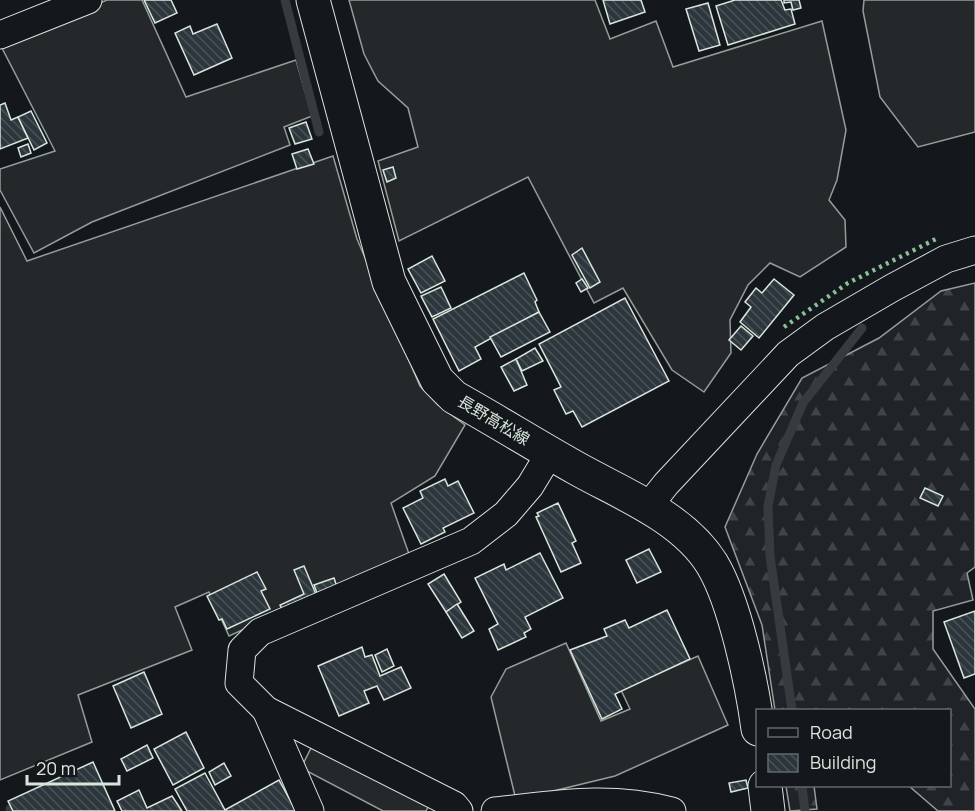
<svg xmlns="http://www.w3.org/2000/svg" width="975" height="811" font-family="Manrope,'Noto Sans JP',sans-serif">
<defs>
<pattern id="forest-firs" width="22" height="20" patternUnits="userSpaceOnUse" patternTransform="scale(1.5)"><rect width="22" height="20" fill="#202428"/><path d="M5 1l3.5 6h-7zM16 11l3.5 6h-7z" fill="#404447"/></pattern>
<pattern id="building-back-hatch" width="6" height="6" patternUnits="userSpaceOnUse" patternTransform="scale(1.5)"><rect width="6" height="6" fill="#2c363c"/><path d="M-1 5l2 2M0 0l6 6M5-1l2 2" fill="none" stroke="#4a5358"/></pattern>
</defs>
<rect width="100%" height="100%" fill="#14181c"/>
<!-- forest -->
<g fill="url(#forest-firs)" stroke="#939e99" stroke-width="1.5">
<polygon points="975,283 975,567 967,573 973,600 933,611 933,649 975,709 975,811 938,811 909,786 950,786 950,710 775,710 762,625 725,527 757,454 802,378 879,338 941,291"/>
<polygon points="786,786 814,786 817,809 790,811"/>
</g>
<!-- parking -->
<g fill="#24282b" stroke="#939e99" stroke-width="1.5">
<polygon points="107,0 142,0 186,97 296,60 312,116 284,127 290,145 92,222 34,253 0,190 0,169 55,151 2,48 6,42"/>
<polygon points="349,0 595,0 610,39 656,21 673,67 822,21 846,130 837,180 829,200 845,220 846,247 800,277 770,263 748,285 730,320 731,353 704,392 672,370 623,288 594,303 528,177 399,241 378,161 418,147 408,108 378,81 364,54"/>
<polygon points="864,0 975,0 975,132 918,147 880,97 863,11"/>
<polygon points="333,156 357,239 420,386 438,405 465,425 435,476 391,503 409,554 229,636 209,592 175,607 192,650 78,695 92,742 0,780 0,207 27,261"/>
<polygon points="566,643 601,721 630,709 621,690 698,656 728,725 615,776 516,800 491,697 506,669"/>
<polygon points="323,724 440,785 426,811 383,811 301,768"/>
</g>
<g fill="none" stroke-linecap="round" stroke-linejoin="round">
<!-- stream -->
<g stroke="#363b3e" stroke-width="9">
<polyline points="285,0 319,132"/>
<polyline points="792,710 770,556 768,506 776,465 803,403 862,328"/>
<polyline points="802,786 805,811"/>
<polyline points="10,809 11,811"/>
</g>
</g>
<!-- building -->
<g fill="url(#building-back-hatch)" stroke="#d8e6dc" stroke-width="1.5">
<polygon points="144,0 171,0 177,13 155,23"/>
<polygon points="603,0 641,0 645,12 610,24"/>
<polygon points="735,0 781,0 785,10 791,9 795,24 728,45 716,6"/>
<polygon points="784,0 799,0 801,8 793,10 791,2 784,3"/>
<polygon points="708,3 720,45 699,51 686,9"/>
<polygon points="217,24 232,58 194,75 175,33 190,26 193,34"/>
<polygon points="5,103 11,120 18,117 28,138 0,149 0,105"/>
<polygon points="31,111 47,143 34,150 18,117"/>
<polygon points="306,122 312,139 295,144 289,128"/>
<polygon points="28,144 31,153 21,157 18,148"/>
<polygon points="308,149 314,164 297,169 292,154"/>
<polygon points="393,167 396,178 387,182 383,170"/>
<polygon points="582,248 600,282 590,288 572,255"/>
<polygon points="432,256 445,281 421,293 408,269"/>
<polygon points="524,273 537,300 535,302 539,312 475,347 481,359 459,371 433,319"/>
<polygon points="582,279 588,288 581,292 576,283"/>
<polygon points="774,279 794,295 759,338 740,322 751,307 745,302 756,288 762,293"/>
<polygon points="441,287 451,308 432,317 421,296"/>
<polygon points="625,298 669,381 582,427 573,411 566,414 554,390 561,387 539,344"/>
<polygon points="539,312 550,332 501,357 490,337"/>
<polygon points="741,326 753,336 741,350 729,340"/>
<polygon points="535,348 543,361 522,371 516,359"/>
<polygon points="516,359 527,385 514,391 501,367"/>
<polygon points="445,479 448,486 458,481 474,513 443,528 445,532 421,544 403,508 423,498 420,491"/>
<polygon points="925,488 943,496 938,506 920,498"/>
<polygon points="558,503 576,541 572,543 581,563 561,572 536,517 539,516 537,513"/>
<polygon points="649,549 661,572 637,583 626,560"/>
<polygon points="540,553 563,598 525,617 531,629 524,633 526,637 498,650 489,629 498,624 475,578 504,564 506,570"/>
<polygon points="304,566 318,599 284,614 280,605 304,594 294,570"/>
<polygon points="257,572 266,589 261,591 270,609 227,629 222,619 219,620 207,596"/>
<polygon points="444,574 461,602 446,612 428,584"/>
<polygon points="334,578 339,593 320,601 314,585"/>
<polygon points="457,604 474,631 462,638 446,612"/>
<polygon points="667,610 690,659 615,694 622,709 602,719 570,650 607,636 604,629 625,620 629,628"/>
<polygon points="975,611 975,674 964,678 944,622"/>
<polygon points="362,647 365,657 372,655 380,676 401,667 411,688 384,700 377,686 364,691 369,703 339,716 318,666"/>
<polygon points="387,649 394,666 382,672 375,655"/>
<polygon points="144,672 162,714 131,728 113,686"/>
<polygon points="186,732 204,768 173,785 154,749"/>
<polygon points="147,745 153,758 127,771 121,759"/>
<polygon points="93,762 115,811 13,811 8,801"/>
<polygon points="224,763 231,776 215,785 209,772"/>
<polygon points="205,773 225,810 279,780 296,811 187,811 175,789"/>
<polygon points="746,780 748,788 731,792 729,783"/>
<polygon points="139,790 147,808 172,796 182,811 122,811 117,801"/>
</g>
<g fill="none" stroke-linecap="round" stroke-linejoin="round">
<!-- street casing -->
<g stroke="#d8e6dc" stroke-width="29">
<g id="street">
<polyline points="0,35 88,0"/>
<polyline points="647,508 666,484 788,354 825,327 892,288 946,259 975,250"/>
<polyline points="266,710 310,811"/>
<polyline points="459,811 454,805 266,710 239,683 242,650 260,632 471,541 506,514 530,486 550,453"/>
<path d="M495,811C559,804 608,795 672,811"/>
</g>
</g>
<!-- secondary casing -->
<g stroke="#d8e6dc" stroke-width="35">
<g id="secondary">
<path d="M313,0L389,282L437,380L454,397C495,420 535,445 576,468C622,494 683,517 712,564C735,602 752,684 758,729"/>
<polyline points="765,786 768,811"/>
</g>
</g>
<!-- street -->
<use href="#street" stroke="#14181c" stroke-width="27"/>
<!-- secondary -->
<use href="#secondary" stroke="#14181c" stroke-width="33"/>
<!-- hedge -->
<polyline stroke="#8ac095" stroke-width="4.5" stroke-dasharray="3 4.5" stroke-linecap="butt" points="784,327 848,283 936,239"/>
</g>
<g text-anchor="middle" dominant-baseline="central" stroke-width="4.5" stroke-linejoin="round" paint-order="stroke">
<!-- street labels -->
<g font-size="16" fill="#d8e6dc" stroke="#14181c">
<text transform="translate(494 420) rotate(31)">長野高松線</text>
</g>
</g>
<!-- legend -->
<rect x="756" y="709" width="195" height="78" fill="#14181c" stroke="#626a69" stroke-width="1.5"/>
<rect x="768" y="728" width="30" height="9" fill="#14181c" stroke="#626a69" stroke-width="1.5"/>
<text x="810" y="739" font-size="18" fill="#d8e6dc">Road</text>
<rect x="768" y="754" width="30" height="18" fill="url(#building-back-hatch)" stroke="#626a69" stroke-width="1.5"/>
<text x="810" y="769" font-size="18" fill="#d8e6dc">Building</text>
<!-- scale -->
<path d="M27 775v9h92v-9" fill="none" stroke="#d8e6dc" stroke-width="3"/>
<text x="36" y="775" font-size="18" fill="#d8e6dc" stroke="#14181c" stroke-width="4.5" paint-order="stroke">20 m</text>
</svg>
